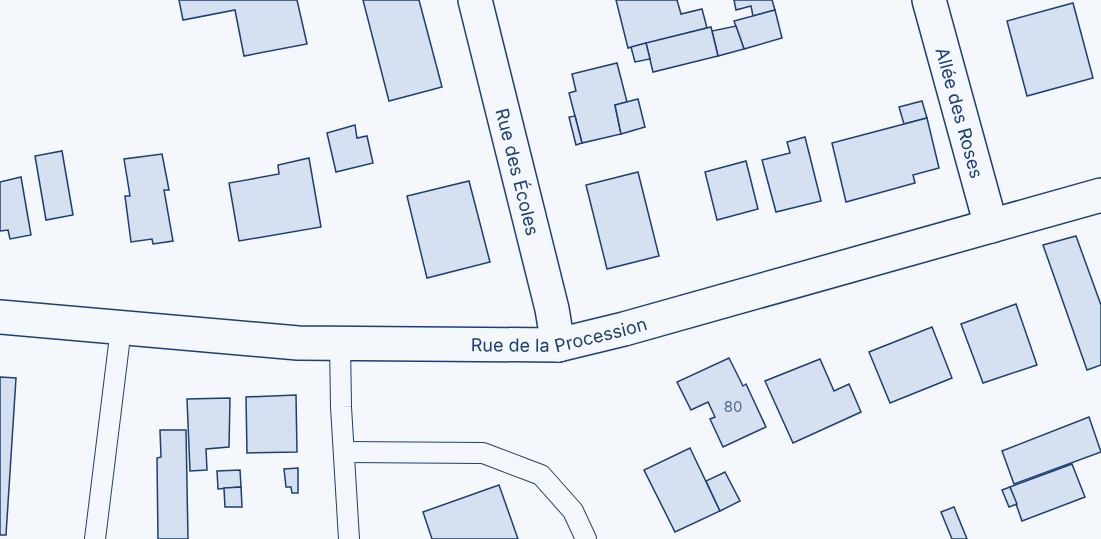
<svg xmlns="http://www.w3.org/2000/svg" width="1101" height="539" font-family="Inter,sans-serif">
<rect width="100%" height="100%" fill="#f4f7fb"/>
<!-- building -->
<g fill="#d5e0f0" stroke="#1d3f73" stroke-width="1.5">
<polygon points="179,0 297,0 307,44 244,56 235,10 183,20"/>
<polygon points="363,0 419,0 442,87 389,101"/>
<polygon points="616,0 677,0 681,14 702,9 707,28 628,48"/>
<polygon points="734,0 772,0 775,10 753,16 751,6 736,10"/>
<polygon points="1073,3 1093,78 1027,96 1007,21"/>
<polygon points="775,10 782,38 744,49 734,21"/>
<polygon points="736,26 744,49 718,56 712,31"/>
<polygon points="711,27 718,56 653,72 646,43"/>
<polygon points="646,43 650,59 635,62 631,47"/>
<polygon points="617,63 627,102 615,105 621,134 582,143 569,93 576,91 572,74"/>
<polygon points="638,99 645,127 621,134 615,105"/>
<polygon points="922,101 927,118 904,124 899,107"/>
<polygon points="575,116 582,143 576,145 569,117"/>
<polygon points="927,118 939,168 913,175 915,183 846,202 832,143"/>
<polygon points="355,125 357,138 367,136 373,163 336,172 327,133"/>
<polygon points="805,137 821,201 776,212 762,160 790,153 787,142"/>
<polygon points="62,151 73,215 46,220 35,156"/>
<polygon points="162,154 169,190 164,190 173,241 153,244 152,239 131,242 125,196 130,196 124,159"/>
<polygon points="309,158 321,227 239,241 229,183 279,174 278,165"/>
<polygon points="746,161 758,209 717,220 705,172"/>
<polygon points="638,172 659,256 607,269 586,185"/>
<polygon points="21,177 31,235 10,239 8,230 0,231 0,182"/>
<polygon points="469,181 490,262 427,278 407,196"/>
<polygon points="1076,236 1101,305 1101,365 1087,370 1043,245"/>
<polygon points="1016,304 1037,365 983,383 961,324"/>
<polygon points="932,327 952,378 890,403 869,352"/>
<polygon points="729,358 743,386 746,384 766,427 723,447 710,419 715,417 708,402 691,410 677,382"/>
<polygon points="820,359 834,391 849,384 861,412 793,443 765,381"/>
<polygon points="0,377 16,378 6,535 0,535"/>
<polygon points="296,395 297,452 247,453 246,397"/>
<polygon points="230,398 229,447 206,449 207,470 190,471 187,399"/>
<polygon points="1089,417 1101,452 1014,484 1002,451"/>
<polygon points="160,430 186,430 188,539 158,539 157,458 161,457"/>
<polygon points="690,448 720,511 675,532 644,470"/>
<polygon points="1072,464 1085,497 1022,521 1010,487"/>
<polygon points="298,468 298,493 292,493 291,487 286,487 284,469"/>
<polygon points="240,470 241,487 218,489 217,471"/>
<polygon points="725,472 740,501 720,511 706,481"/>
<polygon points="499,485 518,539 432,539 423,512"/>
<polygon points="241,487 242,507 225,507 224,488"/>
<polygon points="1010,487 1017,504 1009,507 1002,490"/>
<polygon points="954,507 967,539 952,539 941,512"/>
</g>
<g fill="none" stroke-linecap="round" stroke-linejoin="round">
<!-- lane casing -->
<g stroke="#1d3f73" stroke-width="22">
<g id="lane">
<polyline points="340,343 341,407 349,539"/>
<polyline points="344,452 483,453 541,475 573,511 586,539"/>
<polyline points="95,539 121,328"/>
</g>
</g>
<!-- street casing -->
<g stroke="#1d3f73" stroke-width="36">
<g id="street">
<path id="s1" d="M475,0L552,309L558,345"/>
<path id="s2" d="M929,0L991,226"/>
<path id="s3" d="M0,317L298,343L558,345L624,329L1101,195"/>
</g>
</g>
<!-- lane -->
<use href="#lane" stroke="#f4f7fb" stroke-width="20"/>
<!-- street -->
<use href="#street" stroke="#f4f7fb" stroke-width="33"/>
</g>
<g text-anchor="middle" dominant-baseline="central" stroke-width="4.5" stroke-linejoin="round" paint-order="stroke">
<!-- number labels -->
<g font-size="15" fill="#4b6792">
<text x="733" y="406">80</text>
</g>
<!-- street labels -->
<g font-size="18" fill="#1d3f73" stroke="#f4f7fb">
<text stroke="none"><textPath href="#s2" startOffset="117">Allée des Roses</textPath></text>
<text stroke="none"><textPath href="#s1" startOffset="177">Rue des Écoles</textPath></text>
<text stroke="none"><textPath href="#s3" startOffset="561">Rue de la Procession</textPath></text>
</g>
</g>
</svg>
